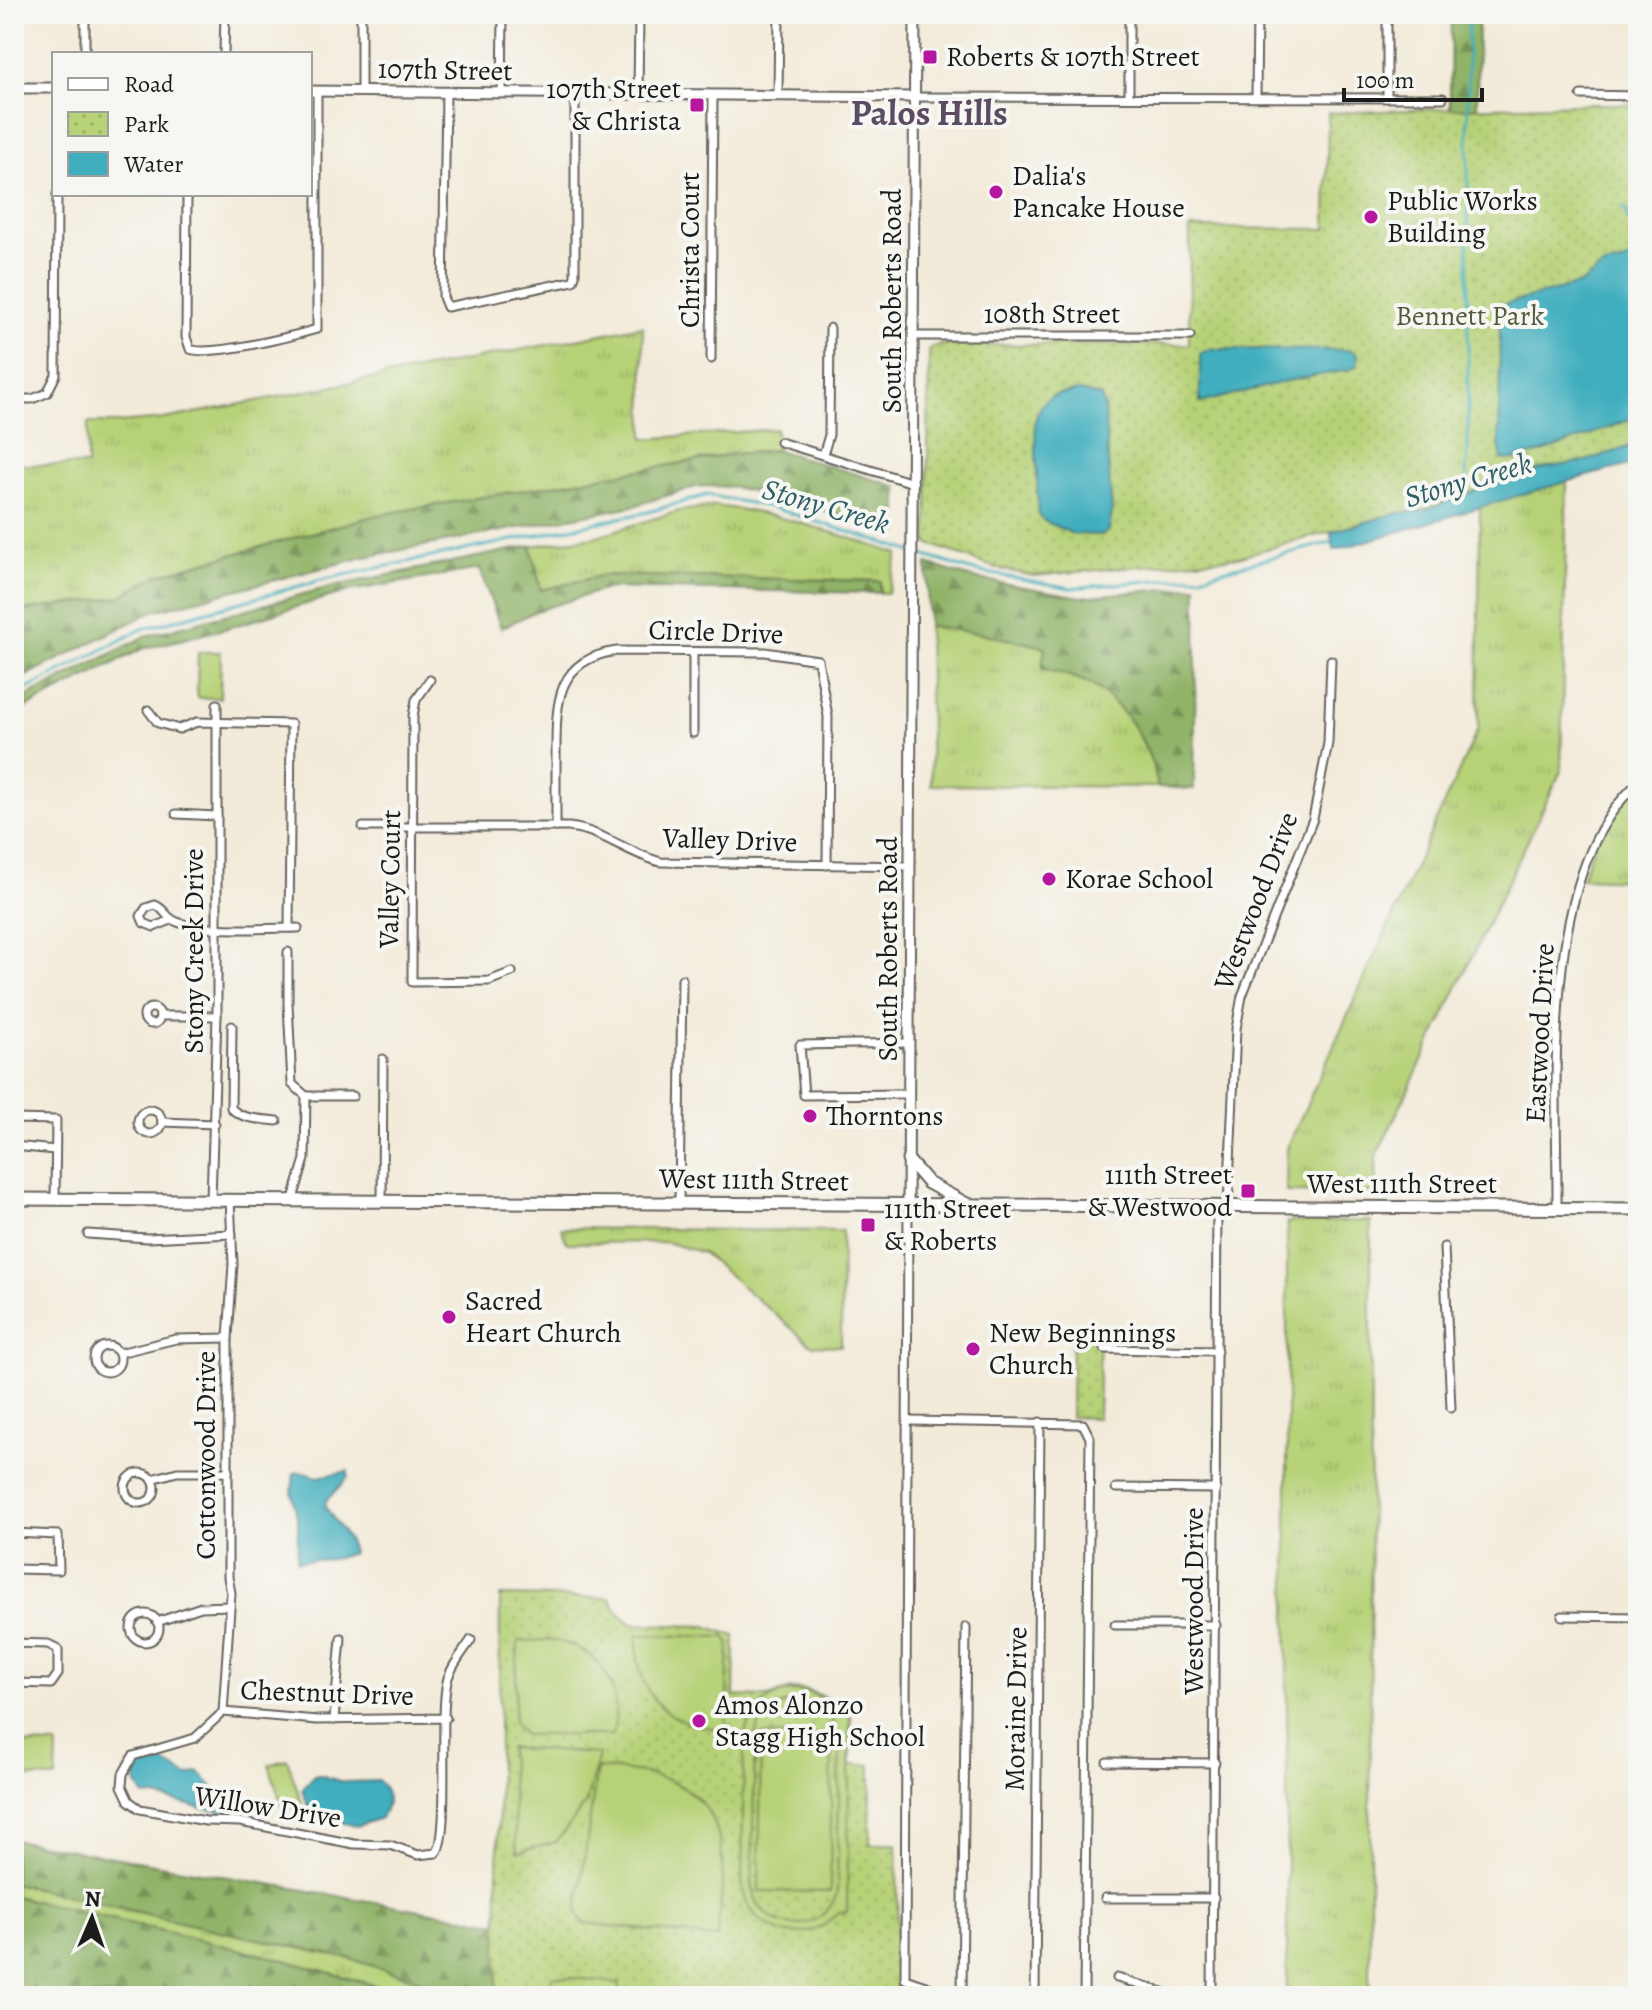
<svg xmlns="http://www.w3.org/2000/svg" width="1652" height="2010" font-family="Alegreya,serif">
<defs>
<pattern id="grass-tufts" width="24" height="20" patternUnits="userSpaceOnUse" patternTransform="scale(2)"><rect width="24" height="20" fill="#b6d176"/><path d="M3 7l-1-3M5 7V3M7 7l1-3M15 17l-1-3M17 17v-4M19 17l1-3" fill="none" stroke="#9cb366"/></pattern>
<pattern id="forest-firs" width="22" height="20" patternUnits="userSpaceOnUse" patternTransform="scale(2)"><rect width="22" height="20" fill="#90b367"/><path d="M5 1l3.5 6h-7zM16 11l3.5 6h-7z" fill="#759154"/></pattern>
<pattern id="park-dots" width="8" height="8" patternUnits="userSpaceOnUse" patternTransform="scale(2)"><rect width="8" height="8" fill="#b6d176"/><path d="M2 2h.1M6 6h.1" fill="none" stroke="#9cb366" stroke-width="1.8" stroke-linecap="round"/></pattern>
</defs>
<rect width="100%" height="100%" fill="#f6f6f2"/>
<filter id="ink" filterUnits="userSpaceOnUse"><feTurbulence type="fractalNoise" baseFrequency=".0125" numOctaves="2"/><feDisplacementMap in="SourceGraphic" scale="16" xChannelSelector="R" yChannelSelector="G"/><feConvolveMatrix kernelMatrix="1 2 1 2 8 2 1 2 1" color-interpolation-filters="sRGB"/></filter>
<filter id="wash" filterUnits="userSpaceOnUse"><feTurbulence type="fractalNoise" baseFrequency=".006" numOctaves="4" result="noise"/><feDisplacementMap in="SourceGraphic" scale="32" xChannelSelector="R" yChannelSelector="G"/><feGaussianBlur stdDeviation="1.8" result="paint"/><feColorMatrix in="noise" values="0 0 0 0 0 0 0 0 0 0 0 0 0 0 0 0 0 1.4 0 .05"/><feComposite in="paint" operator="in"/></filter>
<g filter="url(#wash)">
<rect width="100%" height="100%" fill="#f3ebda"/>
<!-- grass -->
<g fill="url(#grass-tufts)" stroke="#697649" stroke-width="2">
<polygon points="643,326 644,439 776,429 777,450 735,454 377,515 158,575 119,597 14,612 14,465 87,465 88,423 117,423 164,419"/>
<polygon points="1567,480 1561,771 1376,1157 1377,1193 1286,1192 1287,1148 1478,729 1480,506"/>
<path d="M715,506C778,513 838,534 898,554L888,593H880V581L604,575L541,590L531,546L594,537L679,511Z"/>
<path d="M928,626L984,634L1045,647L1042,669C1057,673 1077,676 1090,684C1126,706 1151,746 1158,787L931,785Z"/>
<polygon points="1638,783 1638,880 1581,878 1601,828"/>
<polygon points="1371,1221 1370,1996 1287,1996 1287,1222"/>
<polygon points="561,1228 842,1231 841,1346 811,1345 703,1253 666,1242 567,1243"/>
<polygon points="14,1883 206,1928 347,1958 449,1989 500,1996 413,1996 284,1960 14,1896"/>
</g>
<!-- forest -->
<g fill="url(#forest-firs)" stroke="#566842" stroke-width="2">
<polygon points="1451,14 1478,14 1475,326 1447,325"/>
<polygon points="777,450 898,487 898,533 778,497 733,487 699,486 633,506 365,557 153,611 14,682 14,612 119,597 158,575 377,515 735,454"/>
<polygon points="531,546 541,590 604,575 880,581 880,593 609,588 536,611 501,628 479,569 349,591 224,629 142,649 14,714 14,703 146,636 334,586"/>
<path d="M927,564L972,578L1081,597L1197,586L1194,789L1158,787C1151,747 1126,705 1090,684C1076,676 1057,673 1042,668L1045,647L984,634L928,626Z"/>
<polygon points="14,1840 716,1961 500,1995 449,1989 347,1958 206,1928 14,1883"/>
<polygon points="14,1896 284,1960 413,1996 14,1996"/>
</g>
<!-- park -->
<g fill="url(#park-dots)" stroke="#697649" stroke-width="2">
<polygon points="1579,104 1638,104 1638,444 1585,461 1546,468 1501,481 1425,510 1394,514 1238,557 1033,576 996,568 927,543 929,349 937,345 1189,344 1190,228 1326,229 1328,113"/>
<polygon points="1072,1332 1100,1332 1098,1418 1071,1417"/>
<polygon points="500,1596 610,1598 618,1612 632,1624 706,1626 735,1636 734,1696 768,1697 791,1689 806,1690 827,1698 841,1713 851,1713 851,1765 871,1765 870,1844 897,1844 898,1996 497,1996"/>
</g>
<!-- pitch -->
<g fill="#b6d176" stroke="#697649" stroke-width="2" fill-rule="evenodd">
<polygon points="198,652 221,652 220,698 197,698"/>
<path d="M637,1635L725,1637L729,1642L726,1729C666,1727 635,1696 637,1635Z"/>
<path d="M552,1640C602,1649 623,1686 613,1735H524L514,1723L518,1641Z"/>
<path d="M798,1691C816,1693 830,1699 840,1714H850L847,1912H838C807,1952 747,1933 742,1884L744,1741C747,1712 769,1692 798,1691ZM791,1702C818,1700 837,1717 840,1744L837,1894C818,1942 753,1931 752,1880L755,1735C761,1717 772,1706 791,1702Z"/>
<polygon points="761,1735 832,1736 830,1892 759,1891"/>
<polygon points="14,1744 57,1745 56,1778 14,1777"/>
<polygon points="509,1748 599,1754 586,1803 556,1842 517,1852"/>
<polygon points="287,1759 302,1804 284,1811 269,1765"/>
<path d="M597,1768C620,1771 647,1771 670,1781C737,1809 723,1879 717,1938L584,1923L577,1913Z"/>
<polygon points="552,1976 620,1983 619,1996 550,1996"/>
</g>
<!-- water -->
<g fill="#41aebe" stroke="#2e656d" stroke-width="2">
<path d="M1638,253V411L1629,420C1606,428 1520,465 1502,459L1499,445L1500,315L1505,304L1580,284L1604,266L1622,263Z"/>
<polygon points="1209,349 1350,350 1358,354 1358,365 1348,370 1292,380 1200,403 1200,354"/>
<path d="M1081,391L1101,397L1104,406L1112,512L1109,530L1102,535L1073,534L1044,521L1038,513L1035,421C1043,393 1055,394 1081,391Z"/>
<path d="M1638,444V463C1535,487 1436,523 1334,550L1331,532L1394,514L1425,510L1501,481L1546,468L1585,461Z"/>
<polygon points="348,1471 348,1477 327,1500 325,1506 349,1541 352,1553 334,1559 297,1561 298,1523 292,1492 294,1473 300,1472 318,1477"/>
<path d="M162,1761L188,1776L199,1772L224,1799L241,1805L240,1811C206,1815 177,1798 144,1796L137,1785L135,1772L139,1767Z"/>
<path d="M320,1775L343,1782L378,1781C391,1791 388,1806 381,1818L357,1826L326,1819L309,1809L302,1789L314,1776Z"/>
</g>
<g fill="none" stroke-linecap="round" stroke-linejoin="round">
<!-- stream -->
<g stroke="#41aebe" stroke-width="3">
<polyline points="1622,207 1627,211 1627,217 1633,225 1638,241"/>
<polyline points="1464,495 1468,449 1468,14"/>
<polyline points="14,696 142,629 325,579 648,512 707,495 770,507 970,570 1071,588 1201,576 1336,541"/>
</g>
</g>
</g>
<g filter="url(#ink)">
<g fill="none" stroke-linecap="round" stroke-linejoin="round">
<!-- minor casing -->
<g stroke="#67645e" stroke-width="11">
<g id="minor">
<polyline points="1129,14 1129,96"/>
<polyline points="85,54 85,14"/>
<polyline points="224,54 225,14"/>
<polyline points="361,91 361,14"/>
<polyline points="446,92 443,297 447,307 573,281 575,276 575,93"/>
<polyline points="502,93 503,14"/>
<polyline points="638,94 639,14"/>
<polyline points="778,95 779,14"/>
<polyline points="1581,95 1638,96"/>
<polyline points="915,97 1443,98"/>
<polyline points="1256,97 1257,14"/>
<polyline points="1387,98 1387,14"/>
<path d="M187,194L186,337L190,349C210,357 293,336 317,329V91"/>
<polyline points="913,336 1190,336"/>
<polyline points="711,359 713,95"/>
<polyline points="14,399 32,399 47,393 56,375 57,194"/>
<polyline points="780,442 913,483"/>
<polyline points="823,455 829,435 830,328"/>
<polyline points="693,652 693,733"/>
<polyline points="430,680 416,700 413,716 412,982 489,981 512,972"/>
<polyline points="148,710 158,723 179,729 197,722 291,724 289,928"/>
<polyline points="176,814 217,816"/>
<path d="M363,827H569C604,831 628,854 661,862L910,866"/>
<path d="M556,827C556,802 556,776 556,751C556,701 557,659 617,651L765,652L818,660L828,716L827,865"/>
<path d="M171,920L154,927L144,923L141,916L146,908L155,905C164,908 165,916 173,920C196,933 270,928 298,928"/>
<polyline points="288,952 288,1004 292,1084 306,1096 305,1159 293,1199"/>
<circle cx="152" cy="1016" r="8"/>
<polyline points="160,1016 217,1016"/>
<path d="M232,1026L231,1108C242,1120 262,1119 277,1121"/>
<polyline points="908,1094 804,1095 800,1045 909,1043"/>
<polyline points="306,1096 353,1096"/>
<circle cx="150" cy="1122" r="12"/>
<polyline points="14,1119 56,1120 55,1199"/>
<polyline points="162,1122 215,1124"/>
<polyline points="14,1146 55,1150"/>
<polyline points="211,1199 217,1016 217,704"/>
<polyline points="382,1200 383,1059"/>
<polyline points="679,1203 682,979"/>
<polyline points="908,1206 905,1979 955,1996"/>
<polyline points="1228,1207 1236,1029 1242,996 1313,819 1328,743 1331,660"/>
<path d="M1557,1209C1558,1086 1538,871 1638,783"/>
<polyline points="88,1234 147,1238 232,1234"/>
<polyline points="1444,1247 1451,1408"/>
<circle cx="107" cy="1359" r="13"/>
<polyline points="1105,1349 1217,1351"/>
<polyline points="119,1353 176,1339 228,1338"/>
<polyline points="909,1421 1083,1424 1090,1438 1084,1996"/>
<circle cx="140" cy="1488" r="15"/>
<polyline points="152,1479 177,1472 228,1472"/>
<polyline points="1116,1488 1216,1489"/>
<polyline points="14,1533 58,1535 59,1570 14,1569"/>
<circle cx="145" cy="1628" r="14"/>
<polyline points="1562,1616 1638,1617"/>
<polyline points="157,1622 201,1607 230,1606"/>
<polyline points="1115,1625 1216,1625"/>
<polyline points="14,1643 48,1644 58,1649 58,1674 51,1684 14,1683"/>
<polyline points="223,1712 231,1593 228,1577 228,1338 233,1264 230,1199"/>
<path d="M446,1718L317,1720L223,1712L195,1738L133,1756L123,1774L122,1786L129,1801L140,1809L206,1821L240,1822L354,1844L390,1845L418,1855L436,1853C451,1837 438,1710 448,1678C452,1665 463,1652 471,1640"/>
<polyline points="334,1720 341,1638"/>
<polyline points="1107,1762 1215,1763"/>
<polyline points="1105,1898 1214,1898"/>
<polyline points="1117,1978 1176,1996"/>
<polyline points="962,1996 966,1627"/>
<polyline points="1035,1996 1040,1422"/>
<polyline points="1212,1996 1217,1207"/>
</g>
</g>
<!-- tertiary casing -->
<g stroke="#67645e" stroke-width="13">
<g id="tertiary">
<polyline points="14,88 54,88"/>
<polyline points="310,91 915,97"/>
<polyline points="908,1206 915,14"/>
</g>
</g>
<!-- secondary casing -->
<g stroke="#67645e" stroke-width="15">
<g id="secondary">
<polyline points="908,1160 928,1183 967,1204"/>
<polyline points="14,1199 1638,1209"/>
</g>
</g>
<!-- minor -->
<use href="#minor" stroke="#fff" stroke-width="7"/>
<!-- tertiary -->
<use href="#tertiary" stroke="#fff" stroke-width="9"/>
<!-- secondary -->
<use href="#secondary" stroke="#fff" stroke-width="11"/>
</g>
</g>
<!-- markers -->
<g fill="#b5179e" stroke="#f6f6f2" stroke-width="3">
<rect x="922" y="49" width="16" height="16" rx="4"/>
<rect x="689" y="97" width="16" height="16" rx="4"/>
<circle cx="996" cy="192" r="8"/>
<circle cx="1371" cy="217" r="8"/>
<circle cx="1049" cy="879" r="8"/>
<circle cx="810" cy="1116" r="8"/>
<rect x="1240" y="1183" width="16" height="16" rx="4"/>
<rect x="860" y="1217" width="16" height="16" rx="4"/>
<circle cx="449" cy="1317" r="8"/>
<circle cx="973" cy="1349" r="8"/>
<circle cx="699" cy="1721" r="8"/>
</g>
<g text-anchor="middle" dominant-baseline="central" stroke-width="8" stroke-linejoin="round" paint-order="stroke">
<!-- poi labels -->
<g font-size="28" fill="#1c1c1c" stroke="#f6f6f2" text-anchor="start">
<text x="946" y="57">Roberts &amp; 107th Street</text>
<text x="681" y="89" text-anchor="end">107th Street<tspan x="681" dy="32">&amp; Christa</tspan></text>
<text x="1012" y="176">Dalia's<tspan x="1012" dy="32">Pancake House</tspan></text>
<text x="1387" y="201">Public Works<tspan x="1387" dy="32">Building</tspan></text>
<text x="1065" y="879">Korae School</text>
<text x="826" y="1116">Thorntons</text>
<text x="1232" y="1175" text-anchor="end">111th Street<tspan x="1232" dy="32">&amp; Westwood</tspan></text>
<text x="884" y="1209">111th Street<tspan x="884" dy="32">&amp; Roberts</tspan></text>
<text x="465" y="1301">Sacred<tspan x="465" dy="32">Heart Church</tspan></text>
<text x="989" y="1333">New Beginnings<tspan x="989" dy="32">Church</tspan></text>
<text x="715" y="1705">Amos Alonzo<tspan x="715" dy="32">Stagg High School</tspan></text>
</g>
<!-- street labels -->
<g font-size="28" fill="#1c1c1c" stroke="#f6f6f2">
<text transform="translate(445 70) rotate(1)">107th Street</text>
<text transform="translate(690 250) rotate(-90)">Christa Court</text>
<text transform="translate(892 301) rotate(-90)">South Roberts Road</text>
<text x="1052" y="314">108th Street</text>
<text transform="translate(716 632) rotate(2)">Circle Drive</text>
<text transform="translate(730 840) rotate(2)">Valley Drive</text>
<text transform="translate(390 879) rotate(-89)">Valley Court</text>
<text transform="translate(1256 901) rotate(-69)">Westwood Drive</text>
<text transform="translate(888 949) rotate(-90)">South Roberts Road</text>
<text transform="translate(194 951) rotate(-90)">Stony Creek Drive</text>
<text transform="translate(1540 1033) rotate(-87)">Eastwood Drive</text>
<text transform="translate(754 1180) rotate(1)">West 111th Street</text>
<text x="1402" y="1184">West 111th Street</text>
<text transform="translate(206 1455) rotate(-90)">Cottonwood Drive</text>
<text transform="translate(1194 1601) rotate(-90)">Westwood Drive</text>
<text transform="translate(327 1693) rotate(2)">Chestnut Drive</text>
<text transform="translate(1016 1709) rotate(-89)">Moraine Drive</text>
<text transform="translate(268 1807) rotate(9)">Willow Drive</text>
</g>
<!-- park labels -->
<g font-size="28" fill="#525b3c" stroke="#f6f6f2">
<text x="1470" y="316">Bennett Park</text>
</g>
<!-- water labels -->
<g font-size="30" font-style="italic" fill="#2d5e65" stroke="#f6f6f2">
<text transform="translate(1468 480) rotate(-16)">Stony Creek</text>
<text transform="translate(826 506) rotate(16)">Stony Creek</text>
</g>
<!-- district labels -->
<g font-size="36" font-weight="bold" fill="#5b4c63" stroke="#f6f6f2">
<text x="929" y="112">Palos Hills</text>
</g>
</g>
<!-- margin -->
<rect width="1652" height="2010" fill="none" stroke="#f6f6f2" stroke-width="48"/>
<!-- legend -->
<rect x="52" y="52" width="260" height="144" fill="#f6f6f2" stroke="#9f9f9c" stroke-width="2"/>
<rect x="68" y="78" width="40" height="12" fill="#ffffff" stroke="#9f9f9c" stroke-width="2"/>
<text x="124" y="92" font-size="24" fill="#1c1c1c">Road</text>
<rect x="68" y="112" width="40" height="24" fill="url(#park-dots)" stroke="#9f9f9c" stroke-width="2"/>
<text x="124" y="132" font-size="24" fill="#1c1c1c">Park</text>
<rect x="68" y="152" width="40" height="24" fill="#41aebe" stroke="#9f9f9c" stroke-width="2"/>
<text x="124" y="172" font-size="24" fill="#1c1c1c">Water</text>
<!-- north arrow -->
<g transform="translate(92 1918) rotate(2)" stroke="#f6f6f2" stroke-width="6" paint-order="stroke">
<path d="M0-6L14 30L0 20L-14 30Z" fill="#1c1c1c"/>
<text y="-12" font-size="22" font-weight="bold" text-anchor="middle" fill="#1c1c1c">N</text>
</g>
<!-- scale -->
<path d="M1344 88v12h138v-12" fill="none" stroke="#1c1c1c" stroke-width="4"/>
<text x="1356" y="88" font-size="24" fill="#1c1c1c" stroke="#f6f6f2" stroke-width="6" paint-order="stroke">100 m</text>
</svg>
